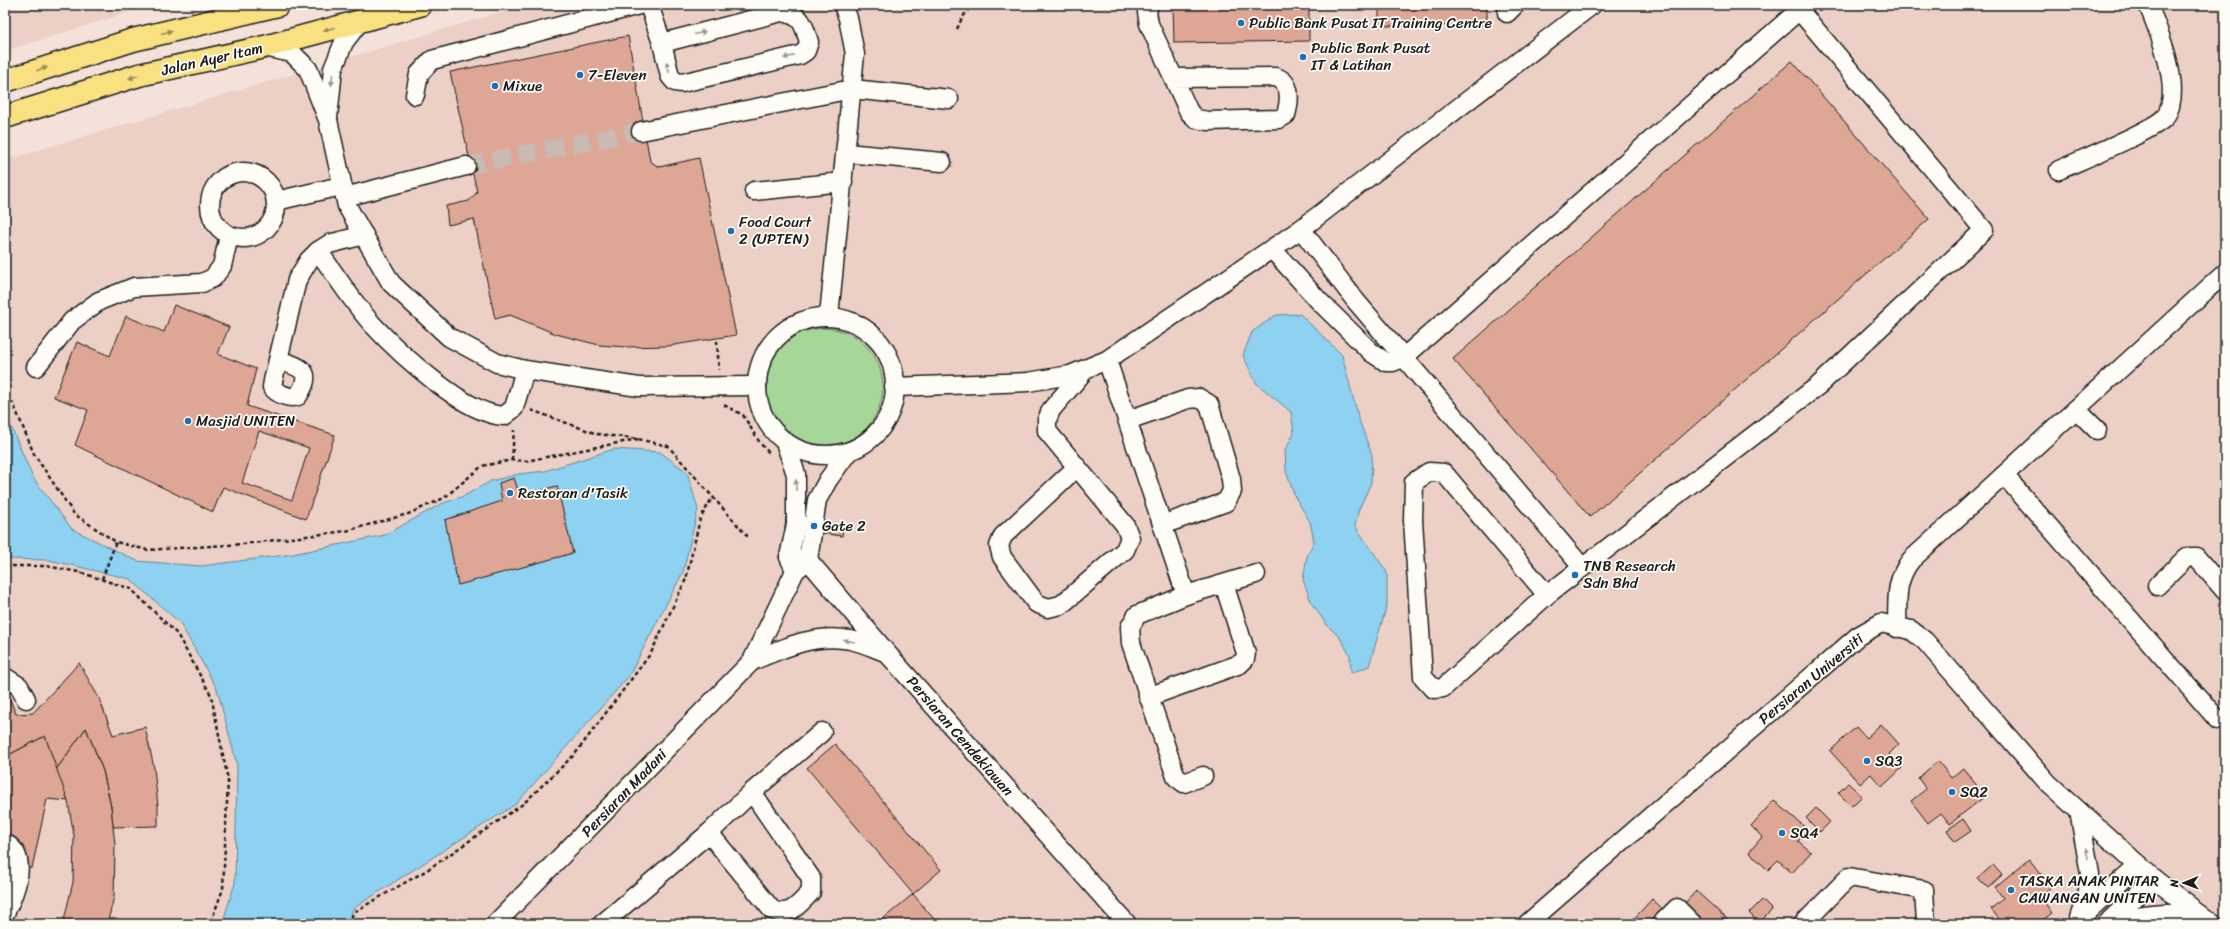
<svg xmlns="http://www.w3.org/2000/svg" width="2230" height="929" font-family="Sriracha,sans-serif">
<rect width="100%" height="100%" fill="#f4e2da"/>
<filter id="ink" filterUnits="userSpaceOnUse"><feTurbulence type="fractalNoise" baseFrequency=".025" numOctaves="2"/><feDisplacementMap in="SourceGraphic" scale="8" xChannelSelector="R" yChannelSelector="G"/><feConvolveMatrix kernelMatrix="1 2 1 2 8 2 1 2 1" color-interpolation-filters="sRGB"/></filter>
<g filter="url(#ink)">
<!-- built -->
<g fill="#edd0c5">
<polygon points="5,5 153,5 5,51"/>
<polygon points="524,5 2225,5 2225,924 5,924 5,160"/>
</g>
<!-- green -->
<circle fill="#a7d798" stroke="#627a5a" cx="824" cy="387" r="59"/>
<!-- water -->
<g fill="#8ed1f0" stroke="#60899b">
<polygon points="1300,314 1342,355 1359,420 1372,455 1371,483 1359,509 1355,526 1387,572 1387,605 1369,666 1351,673 1350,655 1340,638 1327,625 1312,604 1303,580 1307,556 1314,541 1310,522 1295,497 1286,471 1285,450 1294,433 1291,412 1256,383 1243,355 1252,332 1276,315"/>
<polygon points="5,412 33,478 72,529 137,561 201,566 293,554 385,535 441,504 464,496 491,481 519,474 545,471 614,449 660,452 687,472 698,509 683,572 629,676 516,804 354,908 345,924 222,924 235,883 237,765 217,689 180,623 130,579 49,560 5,559"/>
</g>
<!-- building -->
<g fill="#dea795" stroke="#1c1c1c" fill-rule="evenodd">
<polygon points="1173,5 1309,5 1309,41 1174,43"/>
<polygon points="1379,5 1487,5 1487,25 1379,26"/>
<polygon points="628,36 650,161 659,167 699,158 736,335 668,346 625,347 599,345 556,334 510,315 495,319 474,219 448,225 446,206 469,201 477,192 450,72"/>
<polygon points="1792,61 1929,219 1590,517 1453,359"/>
<path d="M174,305L229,327L218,354L256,369L247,406L335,435L306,519L223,487L213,512L75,445L88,410L54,397L77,342L110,356L126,316L164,332ZM259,431L309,448L292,500L242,483Z"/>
<polygon points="514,478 520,496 557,486 573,553 458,585 445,520 502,501 499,483"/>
<polygon points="786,517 843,525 842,536 785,528"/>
<polygon points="79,663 99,698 113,735 145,727 154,768 158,806 158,826 113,827 111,807 103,771 86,728 56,770 45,736 5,757 5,698 8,695 16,714 33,713"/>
<polygon points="1881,724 1899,744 1889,754 1902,768 1882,787 1871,774 1860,784 1830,751 1856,727 1866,738"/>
<polygon points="86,728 103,771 111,807 115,845 114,897 107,924 63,924 73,882 74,836 68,801 56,770"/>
<polygon points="45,736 68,801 47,799 32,868 5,869 5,757"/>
<polygon points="835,744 941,870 913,894 807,768"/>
<polygon points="1938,761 1951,778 1963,768 1985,796 1950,824 1941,813 1928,823 1911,801 1926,789 1918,778"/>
<polygon points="1848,783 1862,796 1852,806 1838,793"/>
<polygon points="1774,800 1808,830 1798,841 1811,852 1792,873 1778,860 1768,870 1749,852 1762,837 1751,826"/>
<polygon points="1816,808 1830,822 1820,832 1806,818"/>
<polygon points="1963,819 1971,831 1955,842 1947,830"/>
<polygon points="2029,859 2051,887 2040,896 2052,913 2038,924 2027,924 2023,919 2016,924 2003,924 1991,909 2003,898 1995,887"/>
<polygon points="1993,865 2002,875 1988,888 1978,878"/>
<polygon points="1696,891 1727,919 1723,924 1706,924 1684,904"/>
<polygon points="913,894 938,924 877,924"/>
<polygon points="1652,899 1665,911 1653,924 1629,924"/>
<polygon points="1762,900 1772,910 1759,923 1749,913"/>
</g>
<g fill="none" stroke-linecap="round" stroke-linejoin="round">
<!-- minor-tunnel -->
<polyline stroke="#c9bab4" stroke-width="18" stroke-dasharray="18 9" stroke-linecap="butt" points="466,166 641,131"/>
<!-- minor casing -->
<g stroke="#1c1c1c" stroke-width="21">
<g id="minor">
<path d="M649,5L662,43L670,76L675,82L682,83L800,55L806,51L809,42C803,23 803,16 781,12L662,43"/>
<path d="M1149,5L1147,12L1149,24L1189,112L1196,119L1208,121L1279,119L1286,115C1290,100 1292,83 1276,77L1173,78"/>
<polyline points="1507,13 1515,5"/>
<polyline points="264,47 292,53 308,69 328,120 347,206 391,283 449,337 497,363 525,370 639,387 757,386"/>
<polyline points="415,95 419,74 432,60 639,5"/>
<polyline points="328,118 333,69 344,42 361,20"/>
<polyline points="641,131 852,89 949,99"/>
<polyline points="846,153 942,162"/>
<path d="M2059,170C2078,161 2155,130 2165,117C2184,91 2159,31 2148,5"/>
<circle cx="243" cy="205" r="33"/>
<polyline points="754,191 843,182"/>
<polyline points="345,197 466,166"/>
<polyline points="276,201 341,186"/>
<polyline points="1301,229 1355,300 1582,567"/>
<path d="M364,235L329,244L318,251C336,275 353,303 373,325C399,353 466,415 504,416L514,408L525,370"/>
<polyline points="1272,249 1320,302 1372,353 1386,362 1393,362 1404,357 1805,5"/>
<polyline points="829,316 855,54 848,18 843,5"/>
<circle cx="826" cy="386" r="69"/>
<path d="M278,360C300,367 315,370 298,396C290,399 277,394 272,387L273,381L297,280L309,260L318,251"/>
<polyline points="1107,360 1186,595 1137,615 1130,627 1131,643 1176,777 1184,783 1203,776"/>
<polyline points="36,367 72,321 99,301 134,287 202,283 213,278 222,266 229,236"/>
<polyline points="894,387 1028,382 1070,375 1107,360 1301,229 1592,5"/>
<polyline points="2076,409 2097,430"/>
<polyline points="1128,420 1188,399 1199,398 1209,404 1231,479 1232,491 1226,502 1162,525"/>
<polyline points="785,442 796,474 796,524 789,557 794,568"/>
<polyline points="1077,467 1003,536 999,546 1002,557 1036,603 1048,608 1061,605 1125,550 1130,538 1125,525 1047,431 1047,420 1051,410 1085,370"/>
<polygon points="1429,472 1444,473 1547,595 1443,688 1434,689 1423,677 1413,520 1414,482"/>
<polyline points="2004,475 2218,720 2225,720"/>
<polyline points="789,557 808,560 886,652 1127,924"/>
<polyline points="2157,586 2187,557 2196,557 2225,591"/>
<polyline points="1186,595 1256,574"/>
<polyline points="1547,595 1819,385 1984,230 1799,10"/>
<path d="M1897,628C1898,601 1894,582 1911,560L2225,273"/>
<path d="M752,661C784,648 815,633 850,640C862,642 874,648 885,652"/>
<polyline points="5,677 19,686 26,699"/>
<polyline points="1148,697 1240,664 1245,659 1246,653 1224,584"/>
<polyline points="2079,811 2090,874 2088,891 2079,918"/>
<path d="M709,833L772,910C791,917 798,905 811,892V878L752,792"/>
<path d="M5,843C30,857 15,893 5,913"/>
<polyline points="2081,917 2139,864"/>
<polyline points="2110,920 2154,879"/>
<polyline points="495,924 752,661 795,571 808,560 817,500 828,480 848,452"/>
<polyline points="602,924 709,833 752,792 822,732"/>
<polyline points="1527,924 1834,657 1858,636 1881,623 1911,630 1925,641 2048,783 2154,879 2213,924"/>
<polyline points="1661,924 1677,908 1693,924"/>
<polyline points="1803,924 1849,877 1924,890 1926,924"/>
<path d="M2106,924C2139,913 2164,912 2199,913"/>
</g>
</g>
<!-- major casing -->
<g stroke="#1c1c1c" stroke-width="25">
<g id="major">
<polyline points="5,81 133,40 278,5"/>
<polyline points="5,117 139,75 264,47 420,5"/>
</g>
</g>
<!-- path -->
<g stroke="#1c1c1c" stroke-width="2.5" stroke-dasharray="4 3" stroke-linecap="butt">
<polyline points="957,29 962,18 972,5"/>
<polyline points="717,341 719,370"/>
<polyline points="5,397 13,403 34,454 74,514 116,542 147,550 244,544 346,531 408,514 444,498 482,466 512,460 526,461 638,439"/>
<polyline points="724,405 743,415 760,443 770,454"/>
<polyline points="531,410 597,434 638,439 668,446 748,537"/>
<polyline points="512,460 514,430"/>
<polyline points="5,566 46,566 79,572 131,589 177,634 211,695 228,780 223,889 210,924"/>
<polyline points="102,579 116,542"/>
<polyline points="1571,923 1571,924"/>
<polyline points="348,924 354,912 427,870 523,804 575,754 651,653 686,579 700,519 712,498"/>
</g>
<!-- minor -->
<use href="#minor" stroke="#fdfcf7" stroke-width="18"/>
<!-- major -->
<use href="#major" stroke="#f9e181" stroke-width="22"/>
</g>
<!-- one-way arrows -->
<defs><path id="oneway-solid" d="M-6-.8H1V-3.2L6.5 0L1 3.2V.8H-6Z"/></defs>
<g fill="#968854">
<use href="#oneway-solid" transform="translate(329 29) rotate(165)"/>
<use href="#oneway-solid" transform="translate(167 32) rotate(-14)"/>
<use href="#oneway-solid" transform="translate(42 69) rotate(-18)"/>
<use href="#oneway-solid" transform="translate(134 77) rotate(163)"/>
</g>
<g fill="#989794">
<use href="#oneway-solid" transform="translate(700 33) rotate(-15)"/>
<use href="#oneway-solid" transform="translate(789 57) rotate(166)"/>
<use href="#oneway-solid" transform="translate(668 67) rotate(-103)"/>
<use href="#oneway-solid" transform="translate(332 80) rotate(96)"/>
<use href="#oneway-solid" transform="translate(796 485) rotate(-90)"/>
<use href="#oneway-solid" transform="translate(849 641) rotate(-170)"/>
<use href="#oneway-solid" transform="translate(2087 853) rotate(-99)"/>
</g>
</g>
<!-- markers -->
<g fill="#1f6fb2" stroke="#fdfcf7" stroke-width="1.5">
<circle cx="1241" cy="23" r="4"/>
<circle cx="1303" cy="57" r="4"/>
<circle cx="580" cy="75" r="4"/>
<circle cx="495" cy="86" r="4"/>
<circle cx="731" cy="231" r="4"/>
<circle cx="188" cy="421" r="4"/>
<circle cx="510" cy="493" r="4"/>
<circle cx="814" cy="526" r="4"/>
<circle cx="1575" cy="575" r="4"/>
<circle cx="1867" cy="761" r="4"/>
<circle cx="1952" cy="792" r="4"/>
<circle cx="1782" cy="833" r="4"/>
<circle cx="2011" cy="890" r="4"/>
</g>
<g text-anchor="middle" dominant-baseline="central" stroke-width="3.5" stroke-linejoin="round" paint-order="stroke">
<!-- poi labels -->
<g font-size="15" fill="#1c1c1c" stroke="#fdfcf7" text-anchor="start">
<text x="1249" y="23">Public Bank Pusat IT Training Centre</text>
<text x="1311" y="48">Public Bank Pusat<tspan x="1311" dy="17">IT &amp; Latihan</tspan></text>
<text x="588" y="75">7-Eleven</text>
<text x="503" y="86">Mixue</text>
<text x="739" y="222">Food Court<tspan x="739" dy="17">2 (UPTEN)</tspan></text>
<text x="196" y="421">Masjid UNITEN</text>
<text x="518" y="493">Restoran d'Tasik</text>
<text x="822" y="526">Gate 2</text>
<text x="1583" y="566">TNB Research<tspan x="1583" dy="17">Sdn Bhd</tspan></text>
<text x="1875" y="761">SQ3</text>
<text x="1960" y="792">SQ2</text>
<text x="1790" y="833">SQ4</text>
<text x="2019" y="881">TASKA ANAK PINTAR<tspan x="2019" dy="17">CAWANGAN UNITEN</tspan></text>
</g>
<!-- street labels -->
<g font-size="15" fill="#1c1c1c" stroke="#fdfcf7">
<text transform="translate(212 59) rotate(-13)">Jalan Ayer Itam</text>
<text transform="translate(1811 679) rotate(-40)">Persiaran Universiti</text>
<text transform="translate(960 736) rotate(49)">Persiaran Cendekiawan</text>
<text transform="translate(624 793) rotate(-46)">Persiaran Madani</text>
</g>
</g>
<!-- margin -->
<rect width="2230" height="929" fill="none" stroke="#fdfcf7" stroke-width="20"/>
<rect x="10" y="10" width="2210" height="909" fill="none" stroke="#1c1c1c" stroke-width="1.5" filter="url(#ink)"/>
<!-- north arrow -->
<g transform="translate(2184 883) rotate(269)" stroke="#fdfcf7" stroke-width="3" paint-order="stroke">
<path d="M0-3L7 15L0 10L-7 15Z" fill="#1c1c1c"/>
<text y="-6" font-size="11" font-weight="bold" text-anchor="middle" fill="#1c1c1c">N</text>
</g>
</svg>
